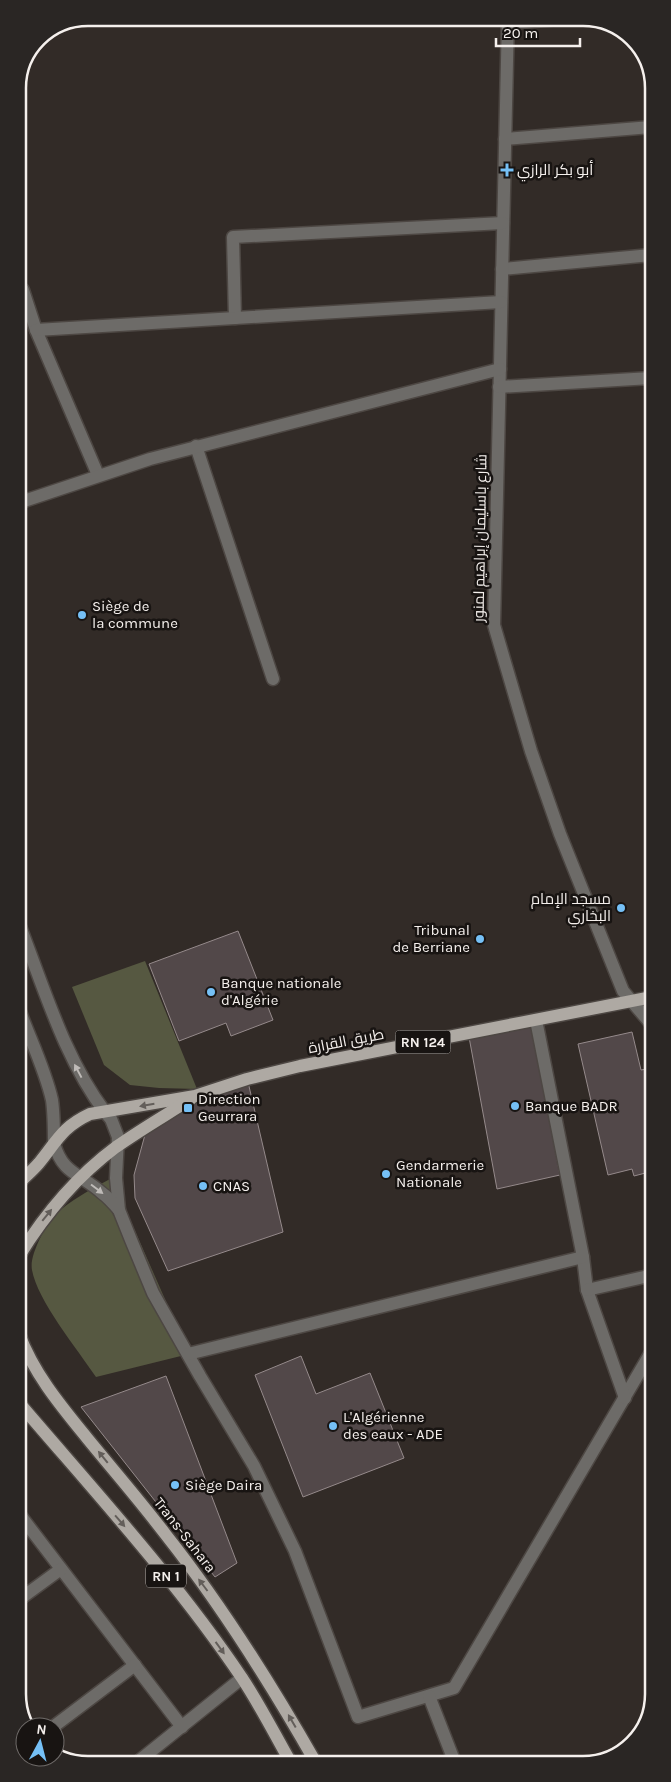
<svg xmlns="http://www.w3.org/2000/svg" width="671" height="1782" font-family="Karla,Cairo,sans-serif">
<rect width="100%" height="100%" fill="#322b27"/>
<!-- green -->
<g fill="#565841">
<polygon points="145,961 197,1089 159,1088 130,1085 104,1065 72,987"/>
<path d="M110,1179L132,1224L189,1354L96,1377C78,1350 37,1300 32,1270C29,1255 46,1225 55,1215C70,1200 92,1189 110,1179Z"/>
</g>
<!-- building -->
<g fill="#524849" stroke="#958a8b">
<polygon points="238,931 273,1020 231,1036 226,1023 179,1041 149,964"/>
<polygon points="532,1026 560,1175 497,1189 469,1037"/>
<polygon points="632,1032 641,1070 653,1068 653,1171 634,1176 632,1169 608,1175 578,1044"/>
<polygon points="248,1082 283,1232 168,1271 135,1198 134,1175 146,1131 197,1100"/>
<polygon points="301,1356 316,1394 370,1373 404,1458 303,1497 255,1375"/>
<polygon points="166,1376 237,1563 215,1577 81,1407"/>
</g>
<g fill="none" stroke-linecap="round" stroke-linejoin="round">
<!-- pedestrian casing -->
<g stroke="#4d4743" stroke-width="15">
<g id="pedestrian">
<polyline points="508,23 572,18"/>
<polyline points="505,139 651,127"/>
<polyline points="502,269 651,255"/>
</g>
</g>
<!-- minor casing -->
<g stroke="#4d4743" stroke-width="15">
<g id="minor">
<polyline points="508,18 494,625 531,751 560,834 623,991 652,1025"/>
<polyline points="18,290 23,290 36,330 98,475"/>
<polyline points="235,318 233,237 503,223"/>
<polyline points="36,330 501,302"/>
<polyline points="499,387 651,378"/>
<polyline points="196,446 273,679"/>
<polyline points="18,503 150,459 500,369"/>
<polyline points="105,1112 111,1119 118,1137 116,1178 119,1210 131,1240 153,1293 200,1376 254,1466 295,1551 358,1717 454,1688 653,1349"/>
<path d="M54,1143C62,1174 81,1174 102,1193C109,1198 114,1204 119,1210"/>
<polyline points="583,1257 587,1290 625,1398"/>
<polyline points="587,1290 653,1275"/>
<polyline points="188,1354 583,1257 536,1020"/>
<polyline points="20,1515 182,1727"/>
<polyline points="20,1599 61,1569"/>
<polyline points="429,1696 455,1763"/>
<polyline points="53,1727 135,1665"/>
<polyline points="135,1764 242,1678"/>
</g>
</g>
<!-- tertiary casing -->
<g stroke="#4d4743" stroke-width="15">
<g id="tertiary">
<path d="M19,924C44,987 64,1058 105,1112"/>
<path d="M19,1009C30,1039 45,1069 52,1100C54,1114 54,1129 54,1143"/>
</g>
</g>
<!-- primary casing -->
<g stroke="#4d4743" stroke-width="15">
<g id="primary">
<path d="M19,1183C26,1176 33,1170 39,1163C57,1141 62,1127 90,1114L195,1096L247,1079L300,1066L652,997"/>
<path d="M19,1256C45,1214 77,1176 116,1147C140,1130 166,1115 191,1099"/>
<path d="M19,1334C34,1374 61,1406 87,1438C114,1471 141,1502 166,1535C223,1607 271,1684 316,1763"/>
<path d="M20,1404C96,1493 176,1580 242,1678C260,1705 275,1735 291,1763"/>
</g>
</g>
<!-- pedestrian -->
<use href="#pedestrian" stroke="#6d6b68" stroke-width="12"/>
<!-- minor -->
<use href="#minor" stroke="#6d6b68" stroke-width="12"/>
<!-- tertiary -->
<use href="#tertiary" stroke="#6d6b68" stroke-width="12"/>
<!-- primary -->
<use href="#primary" stroke="#aea9a3" stroke-width="12"/>
</g>
<!-- one-way arrows -->
<defs><path id="oneway-solid" d="M-6-.8H1V-3.2L6.5 0L1 3.2V.8H-6Z" transform="scale(1.25)"/></defs>
<g fill="#bfbbb8">
<use href="#oneway-solid" transform="translate(78 1071) rotate(-118)"/>
<use href="#oneway-solid" transform="translate(97 1189) rotate(37)"/>
</g>
<g fill="#635e5a">
<use href="#oneway-solid" transform="translate(147 1105) rotate(170)"/>
<use href="#oneway-solid" transform="translate(47 1215) rotate(-51)"/>
<use href="#oneway-solid" transform="translate(103 1457) rotate(-129)"/>
<use href="#oneway-solid" transform="translate(120 1521) rotate(49)"/>
<use href="#oneway-solid" transform="translate(203 1585) rotate(-127)"/>
<use href="#oneway-solid" transform="translate(220 1648) rotate(54)"/>
<use href="#oneway-solid" transform="translate(292 1721) rotate(-120)"/>
</g>
<!-- markers -->
<g fill="#75c0f6" stroke="#181412" stroke-width="2">
<path d="M504.5 162.5h5v5h5v5h-5v5h-5v-5h-5v-5h5z"/>
<circle cx="82" cy="615" r="5"/>
<circle cx="621" cy="908" r="5"/>
<circle cx="480" cy="939" r="5"/>
<circle cx="211" cy="992" r="5"/>
<circle cx="515" cy="1106" r="5"/>
<rect x="183" y="1103" width="10" height="10" rx="2.5"/>
<circle cx="386" cy="1174" r="5"/>
<circle cx="203" cy="1186" r="5"/>
<circle cx="333" cy="1426" r="5"/>
<circle cx="175" cy="1485" r="5"/>
</g>
<g text-anchor="middle" dominant-baseline="central" stroke-width="5" stroke-linejoin="round" paint-order="stroke">
<!-- shield labels -->
<g fill="#181412" stroke="#b3aeab" stroke-width="1">
<rect x="395.5" y="1030.5" width="55" height="23" rx="4"/>
<rect x="146" y="1564.5" width="40" height="23" rx="4"/>
</g>
<g font-size="14" font-weight="bold" fill="#f5f0ed">
<text x="423" y="1042">RN 124</text>
<text x="166" y="1576">RN 1</text>
</g>
<!-- poi labels -->
<g font-size="15" fill="#f5f0ed" stroke="#181412" text-anchor="start">
<text x="517" y="170">أبو بكر الرازي</text>
<text x="92" y="606">Siège de<tspan x="92" dy="17">la commune</tspan></text>
<text x="611" y="899" text-anchor="end">مسجد الإمام<tspan x="611" dy="17">البخاري</tspan></text>
<text x="470" y="930" text-anchor="end">Tribunal<tspan x="470" dy="17">de Berriane</tspan></text>
<text x="221" y="983">Banque nationale<tspan x="221" dy="17">d'Algérie</tspan></text>
<text x="198" y="1099">Direction<tspan x="198" dy="17">Geurrara</tspan></text>
<text x="525" y="1106">Banque BADR</text>
<text x="396" y="1165">Gendarmerie<tspan x="396" dy="17">Nationale</tspan></text>
<text x="213" y="1186">CNAS</text>
<text x="343" y="1417">L'Algérienne<tspan x="343" dy="17">des eaux - ADE</tspan></text>
<text x="185" y="1485">Siège Daira</text>
</g>
<!-- street labels -->
<g font-size="15" fill="#f5f0ed" stroke="#181412">
<text transform="translate(480 538) rotate(-89)">شارع باسليمان إبراهيم لمنور</text>
<text transform="translate(346 1041) rotate(-11)">طريق القرارة</text>
<text transform="translate(185 1535) rotate(52)">Trans-Sahara</text>
</g>
</g>
<!-- crop -->
<path d="M0 0H671V1782H0ZM88 26H583A62 62 0 0 1 645 88V1694A62 62 0 0 1 583 1756H88A62 62 0 0 1 26 1694V88A62 62 0 0 1 88 26Z" fill="#2a2624" fill-rule="evenodd"/>
<path fill="none" stroke="#f5f0ed" stroke-width="2.5" d="M88 26H583A62 62 0 0 1 645 88V1694A62 62 0 0 1 583 1756H88A62 62 0 0 1 26 1694V88A62 62 0 0 1 88 26Z"/>
<!-- north arrow -->
<g transform="translate(40 1742) rotate(7)"><circle r="24" fill="#181412" stroke="#706c6a"/>
<path d="M0-4L9 19L0 12L-9 19Z" fill="#75c0f6"/>
<text y="-8" font-size="14" font-weight="bold" text-anchor="middle" fill="#f5f0ed">N</text>
</g>
<!-- scale -->
<path d="M496 38v8h84v-8" fill="none" stroke="#f5f0ed" stroke-width="2.5"/>
<text x="503" y="38" font-size="15" fill="#f5f0ed" stroke="#181412" stroke-width="4" paint-order="stroke">20 m</text>
</svg>
